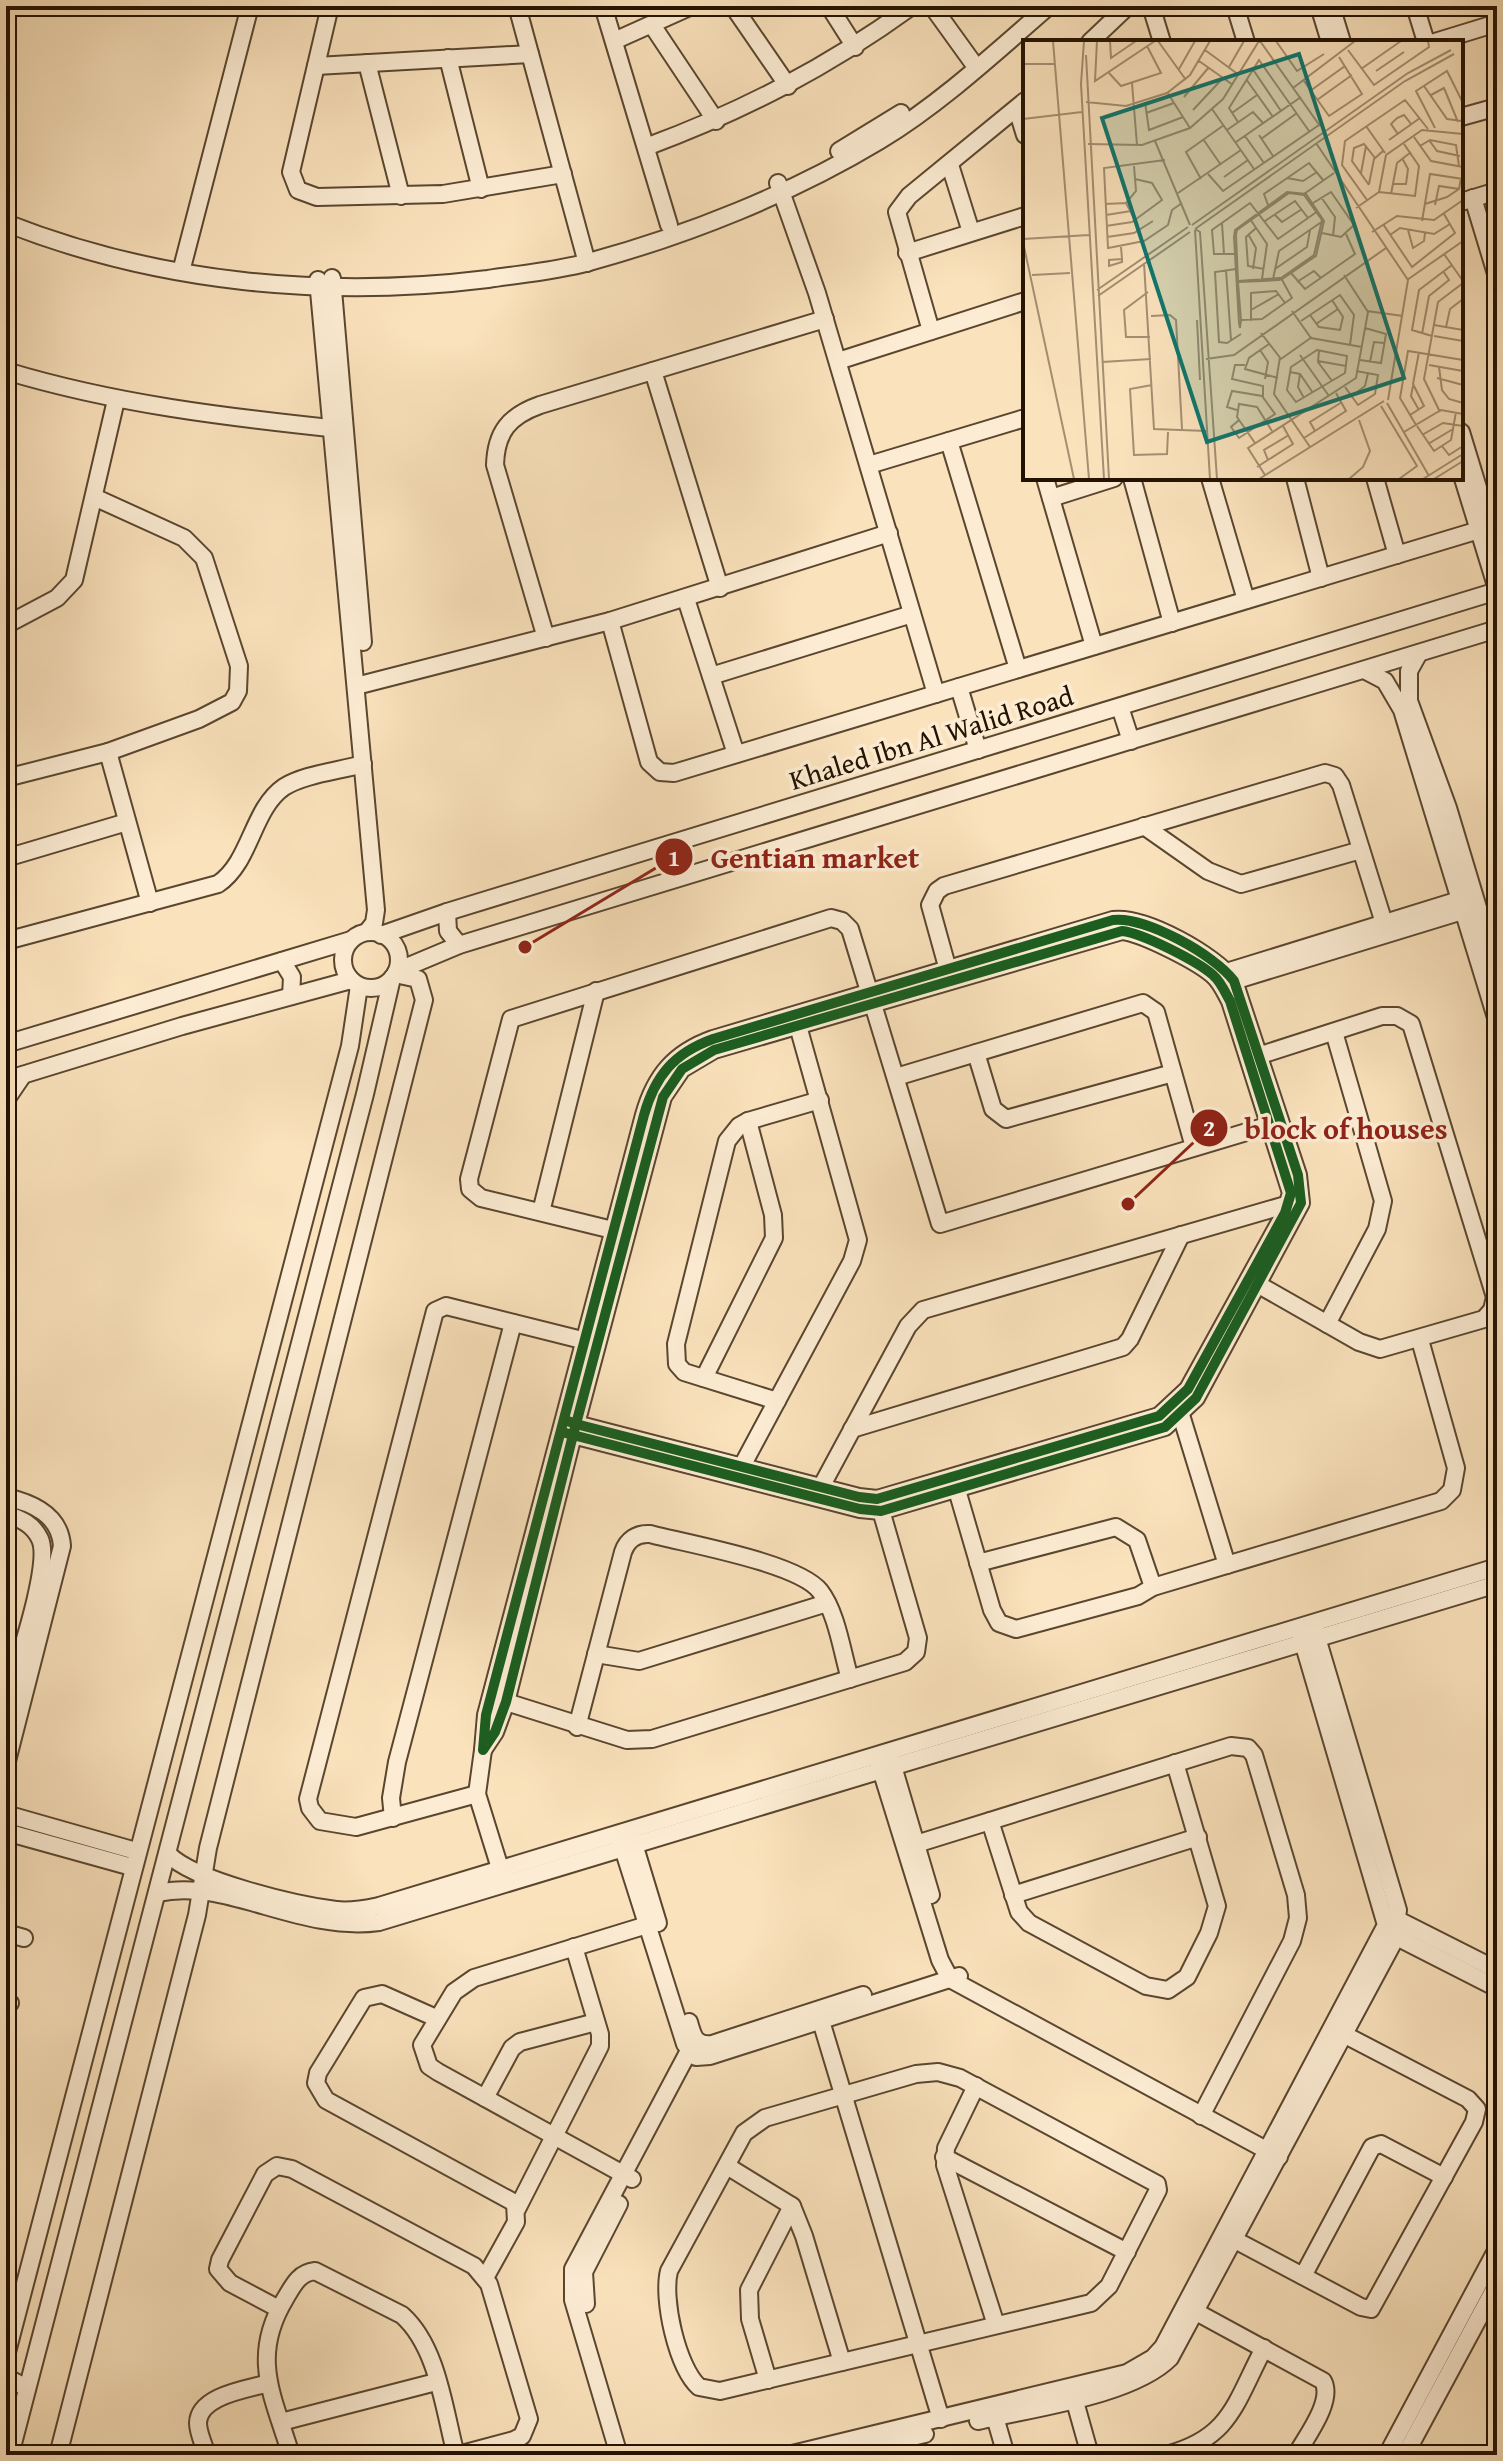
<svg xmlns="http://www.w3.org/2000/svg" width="1503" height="2461" font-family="'Gentium Book Plus',serif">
<rect width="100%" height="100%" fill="#fae2bc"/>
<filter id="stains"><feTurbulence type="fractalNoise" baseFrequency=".0025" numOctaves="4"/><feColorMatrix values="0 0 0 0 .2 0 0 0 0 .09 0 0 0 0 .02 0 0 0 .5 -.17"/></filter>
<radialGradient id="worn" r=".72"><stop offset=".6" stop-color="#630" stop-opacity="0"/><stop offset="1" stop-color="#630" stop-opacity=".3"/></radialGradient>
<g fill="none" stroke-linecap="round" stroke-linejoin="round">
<!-- minor casing -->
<g stroke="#5a462f" stroke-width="20">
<g id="minor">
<polyline points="330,6 291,172 298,190 317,197 443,194 563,174"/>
<polyline points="517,6 587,263"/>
<polyline points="603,6 669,225"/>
<polyline points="733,6 788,86"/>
<polyline points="829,6 855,47"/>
<polyline points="932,6 976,67"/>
<polyline points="1151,6 1162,42"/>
<polyline points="1235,6 1246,42"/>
<polyline points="1319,6 1330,42"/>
<polyline points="1331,6 1342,42"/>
<polyline points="1415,6 1426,42"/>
<polyline points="652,25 716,121"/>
<polyline points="614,41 692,6"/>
<polyline points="1090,42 1128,6"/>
<polyline points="1435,42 1497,23"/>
<polyline points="448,58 481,189"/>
<polyline points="367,63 401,196"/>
<polyline points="316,66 530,54"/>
<polyline points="1017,109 1025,135"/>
<polyline points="1461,117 1497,107"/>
<path d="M646,147C743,111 828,67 912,6"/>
<polyline points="839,151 901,113"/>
<polyline points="950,165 971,232"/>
<polyline points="778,183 817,293 936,694"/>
<polyline points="1473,198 1497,277"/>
<polyline points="1461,202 1497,191"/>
<path d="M6,223C158,283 326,299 488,279C521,274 556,271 589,262C688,235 791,194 879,141C940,104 995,53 1049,6"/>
<polyline points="907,253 1025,216"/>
<polyline points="183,264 250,6"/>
<polyline points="332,278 363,642"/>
<polyline points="318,280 376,910 374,923 367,932"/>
<polyline points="931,331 897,212 909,196 1025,101"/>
<polyline points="838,361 1025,301"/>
<path d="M6,371C115,404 225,417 339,429"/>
<polyline points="653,371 720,588"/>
<polyline points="1461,432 1497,550"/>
<polyline points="949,441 1018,669"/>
<polyline points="869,465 1025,418"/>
<polyline points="1461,472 1497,589"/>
<polyline points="1045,478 1094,646"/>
<polyline points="1132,478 1172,623"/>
<polyline points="1210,478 1246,600"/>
<polyline points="1295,478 1321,578"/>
<polyline points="1375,478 1397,555"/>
<polyline points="1051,498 1114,478"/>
<polyline points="686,599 736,754"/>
<polyline points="610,621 649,762 660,772 674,773 1479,530"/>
<polyline points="6,625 57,598 74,580 116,400"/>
<path d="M546,638L495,465C496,432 509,416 540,405L825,319"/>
<polyline points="1419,653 1409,671 1409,701 1448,808 1497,971"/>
<polyline points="1364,670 1385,681 1402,710 1497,1021"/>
<polyline points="711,676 912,614"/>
<polyline points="356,686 610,621 889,533"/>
<polyline points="959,687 978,750"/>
<polyline points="1120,707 1131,741"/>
<polyline points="108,752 150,903"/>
<polyline points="6,778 108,752 199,719 232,702 238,691 239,666 204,558 184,538 94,497"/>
<polyline points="1144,826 1208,871 1241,884 1361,850"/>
<polyline points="6,858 127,822"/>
<polyline points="447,912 448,931 459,945"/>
<circle cx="371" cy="960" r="28"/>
<polyline points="381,935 447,912 1497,591"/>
<path d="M6,941L218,884C251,862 252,809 284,787C305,774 339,771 363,764"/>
<polyline points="282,961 292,977 291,996"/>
<polyline points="948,970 930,905 937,891 944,886 1325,773 1335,776 1341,785 1384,923"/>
<polyline points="397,971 459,945 1497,629"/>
<polyline points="1220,974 1469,897"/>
<polyline points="1227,983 1472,908"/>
<polyline points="6,1044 351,940"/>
<polyline points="976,1053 993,1109 1006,1119 1173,1073"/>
<polyline points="896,1077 1143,1003 1156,1012 1194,1147"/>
<polyline points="6,1080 182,1026 351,980"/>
<polyline points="6,1100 23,1075"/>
<polyline points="541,1212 596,991"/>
<polyline points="625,1233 481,1198 470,1189 469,1179 511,1019 831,918 842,921 850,929 940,1224 1280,1122"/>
<polyline points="1259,1285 1359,1342 1380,1349 1484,1319 1492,1310 1495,1297 1411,1024 1397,1016 1382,1016 1261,1055"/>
<polyline points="1327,1324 1377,1229 1383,1201 1334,1032"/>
<polyline points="704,1378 774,1238 773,1215 748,1121"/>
<polyline points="777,1401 684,1372 677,1364 676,1344 727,1141 739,1126 748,1121 820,1100"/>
<polyline points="1181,1415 1227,1565"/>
<polyline points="852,1429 1123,1347 1130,1339 1181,1235"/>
<path d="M562,1432L573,1435L860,1509L881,1511L1165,1427L1196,1398L1301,1203L1298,1175L1234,981C1215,955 1145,916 1113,920L713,1039C674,1053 655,1076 644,1115L486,1715L483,1750L495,1732L506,1702L573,1435L576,1424L663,1097L682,1069L714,1050L1122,931C1142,933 1197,961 1213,975C1221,982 1225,992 1230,1001L1291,1193L1285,1213L1188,1389L1159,1416L877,1499L859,1497L576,1424L565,1420"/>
<polyline points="742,1466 852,1261 858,1240 798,1026"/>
<polyline points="821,1487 908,1326 923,1310 1289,1204"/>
<polyline points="957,1490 992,1610 999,1623 1016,1629 1138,1596 1153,1587 1441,1501 1452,1490 1456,1468 1420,1340"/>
<path d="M6,1497C33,1503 60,1515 62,1546L6,1765"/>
<path d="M6,1514C21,1519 33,1524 40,1539C52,1565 15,1670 6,1702"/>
<polyline points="978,1563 1116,1527 1137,1540 1153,1587"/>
<polyline points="596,1654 639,1661 827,1603"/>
<polyline points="506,1702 627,1740 652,1739 905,1662 916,1652 918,1638 878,1500"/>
<path d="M577,1727L623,1552C627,1540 637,1533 650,1534C688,1544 798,1563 820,1591C837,1613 842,1652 850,1679"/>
<polyline points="483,1750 477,1794 503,1878"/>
<polyline points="890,1756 931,1895"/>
<polyline points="878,1760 940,1960 950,1979 1279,2157"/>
<polyline points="477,1794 356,1827 320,1821 310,1808 308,1799 435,1311 446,1306 586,1341"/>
<polyline points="6,1814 136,1851"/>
<polyline points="393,1818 391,1798 397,1762 513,1323"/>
<polyline points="990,1821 1019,1912 1029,1923 1146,1986 1168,1990 1187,1977 1209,1933 1217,1906 1175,1763"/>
<polyline points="6,1832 132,1867"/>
<polyline points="631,1834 658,1923"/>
<polyline points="620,1839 685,2044 696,2057 710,2056 959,1976"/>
<polyline points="916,1844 1231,1746 1248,1748 1254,1755 1296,1895 1298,1918 1292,1941 1201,2116"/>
<path d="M168,1854C194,1881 296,1905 336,1910C350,1912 365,1909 379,1906L1497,1567"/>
<path d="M158,1893C225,1877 300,1933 379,1922L1497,1584"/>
<polyline points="1013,1895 1198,1837"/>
<polyline points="1392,1917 1497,1970"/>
<polyline points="1387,1932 1497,1988"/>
<polyline points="6,1933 24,1938"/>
<polyline points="6,2002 10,2003"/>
<polyline points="436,2018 382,1994 364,1998 318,2073 316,2083 326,2100 515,2203 516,2222 485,2278"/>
<polyline points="821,2021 941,2419"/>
<path d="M689,2022C693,2036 695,2046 712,2044L863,1995"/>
<path d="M938,2072L960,2078L1157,2184L1158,2190L1109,2286L1091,2303L720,2391L699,2387C677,2367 662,2299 669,2271L744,2133L765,2118L916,2074Z"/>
<polyline points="976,2086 946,2148 945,2165 996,2325"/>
<polyline points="485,2098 512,2048 520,2042 596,2022"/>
<polyline points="944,2157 1127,2252"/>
<polyline points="727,2166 792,2206 804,2236 842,2362"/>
<polyline points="632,2179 438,2072 429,2066 422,2045 454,1992 474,1978 647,1925"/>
<polyline points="517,2209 600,2046 600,2034 574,1947"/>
<polyline points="1235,2240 1361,2307 1371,2309 1474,2122 1477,2109 1468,2099 1345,2035"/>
<polyline points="1303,2276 1372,2147 1381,2144 1444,2177"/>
<polyline points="586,2304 584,2272 619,2204"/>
<path d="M1187,2307L1323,2381C1334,2401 1306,2437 1296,2455"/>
<polyline points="279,2309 230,2283 218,2269 220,2260 265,2174 277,2166 292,2169 474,2266 489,2284 529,2419 522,2436 514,2440 458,2455"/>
<polyline points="6,2356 350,1046 359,986"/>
<polyline points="6,2377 27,2388"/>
<polyline points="768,2380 750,2319 749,2290 792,2206"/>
<polyline points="1072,2391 1090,2455"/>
<polyline points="995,2417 1006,2455"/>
<path d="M978,2421C1032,2408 1132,2396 1170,2358L1393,1943L1398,1910L1315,1631"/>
<polyline points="281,2422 436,2382"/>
<polyline points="10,2455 365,1094 392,978"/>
<polyline points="58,2455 197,1915 208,1848 424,1000 418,979 395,974"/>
<path d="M207,2455C204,2445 198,2433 198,2423C199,2395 249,2389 269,2383"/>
<path d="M291,2455C273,2396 250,2357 285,2299C293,2286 298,2273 315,2271L402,2315C438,2347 444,2410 456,2455"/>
<polyline points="619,2455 573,2300 573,2269 692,2045"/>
<polyline points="788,2455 1127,2373 1153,2358 1163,2347 1386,1925 1300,1632"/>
<polyline points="837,2455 925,2434"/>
<path d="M1166,2455C1231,2438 1235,2403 1264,2348"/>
<polyline points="1387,2455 1497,2249"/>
<polyline points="1405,2455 1497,2284"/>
<polyline points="1495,2455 1497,2451"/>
</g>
</g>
<!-- minor -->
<use href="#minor" stroke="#fcecd3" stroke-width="16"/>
<!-- cycleway casing -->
<g stroke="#fcecd3" stroke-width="15">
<path id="cycleway" d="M562,1432L573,1435L860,1509L881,1511L1165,1427L1196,1398L1301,1203L1298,1175L1234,981C1215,955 1145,916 1113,920L713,1039C674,1053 655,1076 644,1115L486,1715L483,1750L495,1732L506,1702L573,1435L576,1424L663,1097L682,1069L714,1050L1122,931C1142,933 1197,961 1213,975C1221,982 1225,992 1230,1001L1291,1193L1285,1213L1188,1389L1159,1416L877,1499L859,1497L576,1424L565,1420"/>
</g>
<!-- cycleway -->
<use href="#cycleway" stroke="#1b5e20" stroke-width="10"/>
</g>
<g text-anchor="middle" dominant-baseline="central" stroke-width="7" stroke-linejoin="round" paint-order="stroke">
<!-- street labels -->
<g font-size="28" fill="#241200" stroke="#fcecd3">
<text transform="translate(931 737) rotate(-17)">Khaled Ibn Al Walid Road</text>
</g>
</g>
<!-- overview -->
<g transform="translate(1023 40)">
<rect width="440" height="440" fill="#fae2bc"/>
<path fill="none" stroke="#a48f71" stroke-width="2" d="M30,1L66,439M61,1L58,44L81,439M74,1L72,41L132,1M87,1L88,18L113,1M135,1L163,40M237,1L297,86M253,1L274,31L301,14M182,10L216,35M325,10L351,45L406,7L405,1M63,15L86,439M176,21L210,45M0,24H32M206,27L221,1M229,28L258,71M156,29L172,1M338,29L378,1M353,31L381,12M86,33L98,46L138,33L124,6M223,39L250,77M281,41L306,76L339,54L316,17M109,43L114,105M401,46L424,79L440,81M270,48L332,1M287,51L322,26M144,52L167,88M408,55L421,48L435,82M161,57L186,27M294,60L329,35M63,62L103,66L144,53L167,35L187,1M122,62L126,90L160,77M189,69L231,129M170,70L200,38M123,73L151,63M209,73L234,55M0,79L59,72M215,82L206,68L236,20L286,91M343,86L362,113M412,88L393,51L424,31L440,63M204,90L230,72L240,83M375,94L368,84L374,78L381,75L388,84M236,95L250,116M222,96L241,123M391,97L408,121L440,127M180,99L198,125M238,99L274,73M366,100L397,78M406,100L414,111L437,116M132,101L167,185M213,102L278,57M293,103L385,240L365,360M65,104L119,105L167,88L200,59L236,1M397,106L407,100L433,105L436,126M142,120L81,128L85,208L121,201L145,185L149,170L159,163M338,133L343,106M185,134L200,151L296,85M201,137L225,120M264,138L280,141L294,132M178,139L163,112L201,85M346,144L351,119L360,111M370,144H383L385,129L379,118M346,145L329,121L331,108L341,104L352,118M356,152L392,156L396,126L381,104M155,153L218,110M281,154L311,133M368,154L374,123L388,112M298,157L312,177L310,196M344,160L319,125L322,101L382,60L405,89M103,163L113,151L111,126M290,163L308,152L331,185L318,197L299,193M82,164L103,163L112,180M402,164L424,157L436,149L438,138M245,165L241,154L286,123L300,140M412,165L416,146L436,149M333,168L356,152L363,115L399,90L440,94M83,175L108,171M252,175L259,182L279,169M227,179L244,204L239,239M242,181L272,161L285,178M399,181L407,134L440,139M199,183L201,214M360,184L389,227L432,193L421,174M169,185L385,33L428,10M83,186L109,182L139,160L129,143L112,139M233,188L223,197L225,226L241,229M172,189L382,41L431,14M172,189L177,192L194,439M172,190L187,439M385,190L390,208L401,201L402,193M349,192L374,176L411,180L440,160M225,194L233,208L230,229M367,195L377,188L411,194L427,184M84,197L111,193L130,181M0,199L66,195M0,202L51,439M98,207L99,219V222L86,226V220L99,219M213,214H191L189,190L227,163L255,199L295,171M421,214L440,241M121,223L131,389L184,391M213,229L192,232L196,302L204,303L218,294M252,229L284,207L287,190M203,230L208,300M268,233L282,249L332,214L323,194M9,235L47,233M250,239L256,211L300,181M384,240L440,201M214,241H215L256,238H258L291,215L299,180L281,155L266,153L214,190L213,194L215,241V242L218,280L217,288L216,283L211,197L212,190L264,152L283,154L301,181L293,216L259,239L256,240L240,241L215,242H214M274,242L291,231L298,238M74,250L165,187M125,252L101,270L103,297H127M75,256L167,192M228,270L256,254M269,271L288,298L339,307M344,271L380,276M287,275L296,287L317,290L320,277L309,260M128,276L147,275L153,280L159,389M174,280L177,340M218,280L239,279L269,258L258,238M228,281V253L253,251L262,263M278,281L317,255L331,275L327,305M293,284L315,269M411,285L440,290M423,287L427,269L440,259M238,293L258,319L289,297M399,294L406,256L426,240L420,231M409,296L389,290L396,250L429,225M411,296L440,301M246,304L226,318L222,329L255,338M237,310L245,322L242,339M294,310L324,316L322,333L273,362L264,350L268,327ZM296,311L295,322L309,341M277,315L306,356M257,317L251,354L287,407M183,319L211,315L363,208M337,320L358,323L363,294L342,288M295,321L323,326M79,322L128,319M347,322L351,302L361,303M222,325H212L209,339L240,346V357M406,325L440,331M416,327L419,350L426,359L440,363M267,332L277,334L290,353M277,334L275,347L281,358M414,338L440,345M129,345L107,349L111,415L144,414L145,392M390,346L388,356L396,370M322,347L335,365L352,354L355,335L333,331M328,357L342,346L345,333M364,363L406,436M358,366L394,426L376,439M214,370L204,367L209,351L239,356L252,374L216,398L208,387L216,380M417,372L401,339L415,262L440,243M387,375L401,366L390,344L396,312M393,385L377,358L385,311L440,320M394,386L411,411L428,400L433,372M292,391L287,382L319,362M381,392L418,370L440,374M399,395L420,383L440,386M281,398L323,371L313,353M232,403L214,377L216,364L234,367L249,391M405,404L430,389M419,406L426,415L440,406M245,420L241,410L266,395M234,427L270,404L260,386M242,435L225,408L333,338L345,272L321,235M236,439L361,361M326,439L340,427L347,411L336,380M400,439L440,414M411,439L440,421"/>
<path fill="#0f766e" fill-opacity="0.15" stroke="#0f766e" stroke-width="4" d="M276,14L381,338L184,402L79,78Z"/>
<rect width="440" height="440" fill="none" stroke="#241200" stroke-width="4"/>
</g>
<!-- callouts -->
<path fill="none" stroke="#8f2418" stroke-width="3" d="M525 947L674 857M1128 1204L1209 1128"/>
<g fill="#8f2418" stroke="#fcecd3" stroke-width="3">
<circle cx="525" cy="947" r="8"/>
<circle cx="1128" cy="1204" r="8"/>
<circle cx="674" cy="857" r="20"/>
<circle cx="1209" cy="1128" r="20"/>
</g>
<g font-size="24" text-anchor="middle" font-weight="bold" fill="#fff">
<text x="674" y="866">1</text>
<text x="1209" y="1136">2</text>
</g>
<g font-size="30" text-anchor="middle" font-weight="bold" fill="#8f2418" stroke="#fcecd3" stroke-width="7" stroke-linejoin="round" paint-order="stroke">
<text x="815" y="868">Gentian market</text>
<text x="1346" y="1139">block of houses</text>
</g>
<!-- margin -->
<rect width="1503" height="2461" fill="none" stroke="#fae2bc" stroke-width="32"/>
<rect x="8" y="8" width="1487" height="2445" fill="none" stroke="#241200" stroke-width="4"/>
<rect x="16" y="16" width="1471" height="2429" fill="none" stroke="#241200" stroke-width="2"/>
<rect width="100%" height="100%" filter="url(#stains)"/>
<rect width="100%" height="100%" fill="url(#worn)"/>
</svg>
